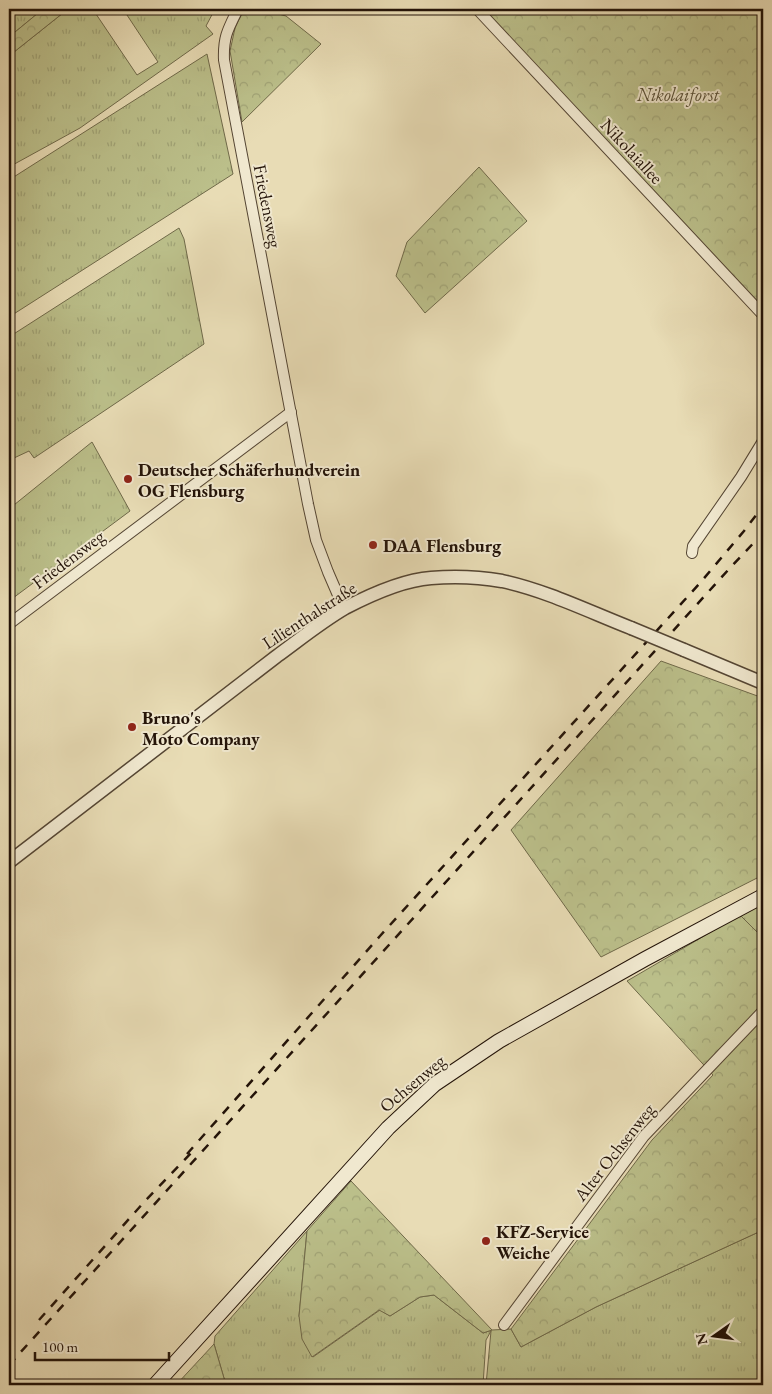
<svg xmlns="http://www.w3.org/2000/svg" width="772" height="1394" font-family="'EB Garamond',serif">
<defs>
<pattern id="grass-tufts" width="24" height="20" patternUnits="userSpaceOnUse" patternTransform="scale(1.25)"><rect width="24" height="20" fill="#bbbf8a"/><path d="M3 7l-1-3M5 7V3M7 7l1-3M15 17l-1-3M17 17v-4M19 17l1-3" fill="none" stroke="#a0a376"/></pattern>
<pattern id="forest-crowns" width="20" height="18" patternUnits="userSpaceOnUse" patternTransform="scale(1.25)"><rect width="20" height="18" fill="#bbbf8a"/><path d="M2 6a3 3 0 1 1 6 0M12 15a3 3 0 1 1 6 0" fill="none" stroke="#a0a376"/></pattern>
</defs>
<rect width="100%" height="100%" fill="#e8dcb5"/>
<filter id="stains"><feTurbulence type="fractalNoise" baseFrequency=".004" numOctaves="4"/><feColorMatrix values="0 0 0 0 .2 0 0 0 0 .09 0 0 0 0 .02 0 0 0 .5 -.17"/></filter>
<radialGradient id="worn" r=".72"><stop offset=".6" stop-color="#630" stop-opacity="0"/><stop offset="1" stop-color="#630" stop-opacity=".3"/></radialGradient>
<!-- grass -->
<g fill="url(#grass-tufts)" stroke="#6f6949">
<polygon points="9,9 43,9 9,37"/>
<polygon points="68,9 95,9 96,14 137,75 158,62 123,9 215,9 206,26 213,34 80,128 9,167 9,56"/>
<polygon points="207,54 233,174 9,317 9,180"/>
<polygon points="179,228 184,239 204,344 34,458 29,451 14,458 9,456 9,337"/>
<polygon points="92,442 130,511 9,601 9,509"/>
<polygon points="763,902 763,938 740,915"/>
<polygon points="763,1230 763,1385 486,1385 491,1331 486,1340 483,1385 226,1385 214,1344 215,1336 307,1231 299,1316 313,1357 380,1310 390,1316 420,1297 434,1295 483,1333 492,1330 511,1329 521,1347 596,1307"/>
</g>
<!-- forest -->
<g fill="url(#forest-crowns)" stroke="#6f6949">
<polygon points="43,9 68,9 9,56 9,37"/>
<polygon points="244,9 259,9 286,16 321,44 242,122 230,51 235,28"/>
<polygon points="486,9 763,9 763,308 484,11"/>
<polygon points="479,167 527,221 425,313 396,276 407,242"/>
<polygon points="661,661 763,698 763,875 601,957 511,830"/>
<polygon points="740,915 763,938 763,1230 596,1307 521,1347 511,1329 652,1140 713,1075 627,981"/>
<polygon points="351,1181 492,1330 483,1333 434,1295 420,1297 390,1316 379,1310 312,1357 302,1339 299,1316 307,1231"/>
<polygon points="214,1344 226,1385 176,1385"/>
</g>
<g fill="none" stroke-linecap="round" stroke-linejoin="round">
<!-- minor casing -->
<g stroke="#544533" stroke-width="12">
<g id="minor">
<path d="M238,9C228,29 223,37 224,60L308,504L316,540L328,572L344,609"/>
<polyline points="477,9 763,315"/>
<polyline points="692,553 693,546 741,477 763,441"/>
<polyline points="9,624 291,412"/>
<polyline points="504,1325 644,1136 763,1011"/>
</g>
</g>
<!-- tertiary casing -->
<g stroke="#544533" stroke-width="15">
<g id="tertiary">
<polyline points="684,650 763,683"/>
<path d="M9,862L277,656C299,640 321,622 345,608C370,595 402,580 431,578C454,576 479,577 502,581C545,590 590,612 631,628"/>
</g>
</g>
<!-- secondary casing -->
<g stroke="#231308" stroke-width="16">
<polyline id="secondary" points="155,1385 388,1128 435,1084 499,1041 645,959 763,896"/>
</g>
<!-- minor -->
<use href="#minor" stroke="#f0e8cf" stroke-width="10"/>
<!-- tertiary -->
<use href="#tertiary" stroke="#f0e8cf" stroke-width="12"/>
<!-- secondary -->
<use href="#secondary" stroke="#f0e8cf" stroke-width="14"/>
<!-- rail -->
<g stroke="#231308" stroke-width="2.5" stroke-dasharray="9 9" stroke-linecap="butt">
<polyline points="187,1154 380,936 700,583 744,531 763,506"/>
<polyline points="39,1320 145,1201 194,1150"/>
<polyline points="9,1365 729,569 763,533"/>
</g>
<!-- tertiary-bridge casing -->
<g stroke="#544533" stroke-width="15" stroke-linecap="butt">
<polyline id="tertiary-bridge" points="631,628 684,650"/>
</g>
<!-- tertiary-bridge -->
<use href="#tertiary-bridge" stroke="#f0e8cf" stroke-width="12"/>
</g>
<!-- markers -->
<g fill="#8f2418" stroke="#f0e8cf" stroke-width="2">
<circle cx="128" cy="479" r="5"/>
<circle cx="373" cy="545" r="5"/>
<circle cx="132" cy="727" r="5"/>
<circle cx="486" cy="1241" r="5"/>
</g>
<g text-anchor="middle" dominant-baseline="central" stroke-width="4" stroke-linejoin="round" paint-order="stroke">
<!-- park labels -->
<g font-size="18" font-style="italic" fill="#584f36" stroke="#f0e8cf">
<text x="678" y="94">Nikolaiforst</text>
</g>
<!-- street labels -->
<g font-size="18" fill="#231308" stroke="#f0e8cf">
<text transform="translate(632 151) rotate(47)">Nikolaiallee</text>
<text transform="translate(268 206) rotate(79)">Friedensweg</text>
<text transform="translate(68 559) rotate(-37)">Friedensweg</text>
<text transform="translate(309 615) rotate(-33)">Lilienthalstraße</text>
<text transform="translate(412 1083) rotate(-40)">Ochsenweg</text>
<text transform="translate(614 1152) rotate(-52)">Alter Ochsenweg</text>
</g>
<!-- poi labels -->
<g font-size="18" font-weight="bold" fill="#231308" stroke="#f0e8cf" text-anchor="start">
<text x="138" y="469">Deutscher Schäferhundverein<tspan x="138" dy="21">OG Flensburg</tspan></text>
<text x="383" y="545">DAA Flensburg</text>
<text x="142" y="717">Bruno's<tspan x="142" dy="21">Moto Company</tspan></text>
<text x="496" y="1231">KFZ-Service<tspan x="496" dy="21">Weiche</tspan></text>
</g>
</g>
<!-- margin -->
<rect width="772" height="1394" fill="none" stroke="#e8dcb5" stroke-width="30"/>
<rect x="10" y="10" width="752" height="1374" fill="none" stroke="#231308" stroke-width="2.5"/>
<rect x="15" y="15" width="742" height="1364" fill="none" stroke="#231308"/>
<!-- north arrow -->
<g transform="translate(714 1336) rotate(256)" stroke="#f0e8cf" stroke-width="4" paint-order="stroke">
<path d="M0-4L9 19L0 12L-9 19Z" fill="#231308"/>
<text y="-8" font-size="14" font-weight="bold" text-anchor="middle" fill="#231308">N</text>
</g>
<!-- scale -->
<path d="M35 1352v8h134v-8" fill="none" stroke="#231308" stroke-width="2.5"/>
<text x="42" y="1352" font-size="15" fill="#231308" stroke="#f0e8cf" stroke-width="4" paint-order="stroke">100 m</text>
<rect width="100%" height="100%" filter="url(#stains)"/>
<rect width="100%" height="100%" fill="url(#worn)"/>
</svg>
